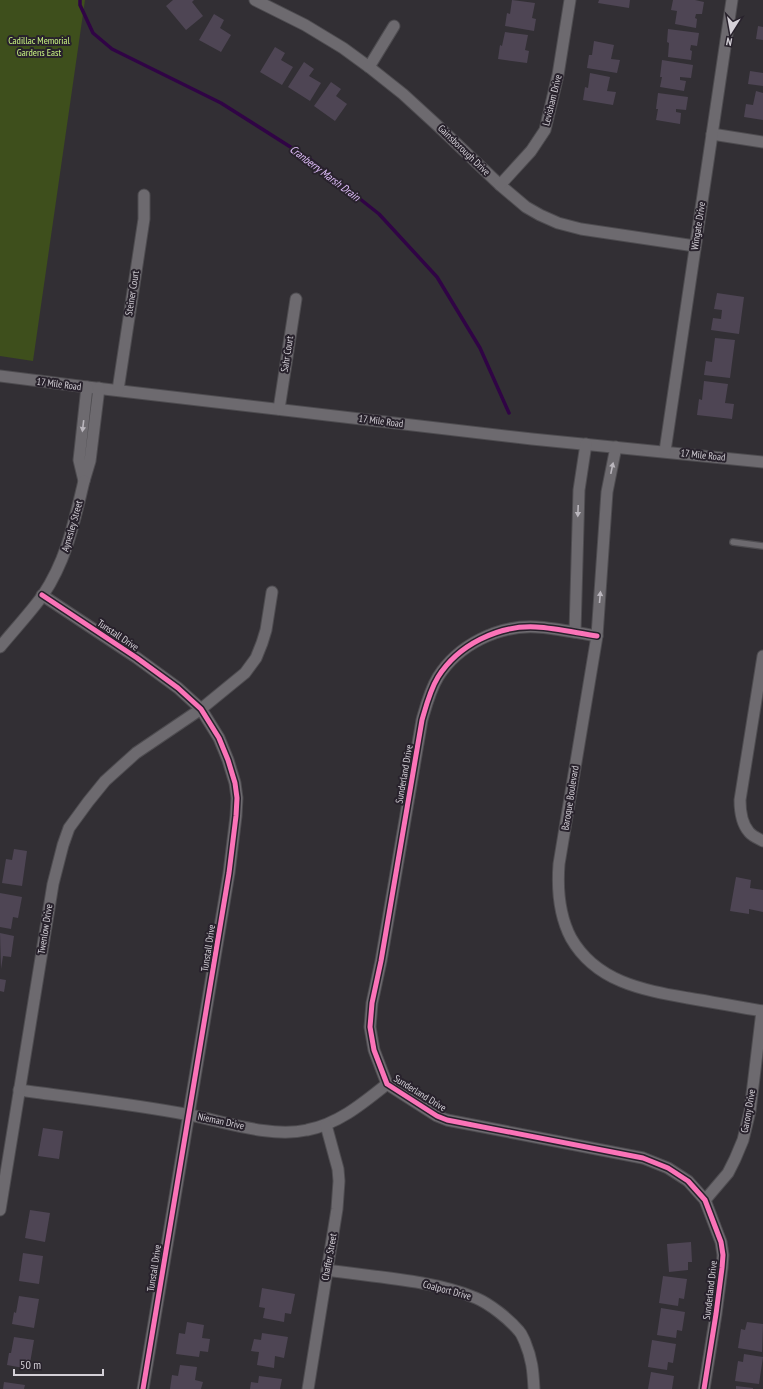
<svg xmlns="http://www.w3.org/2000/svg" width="763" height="1389" font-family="'PT Sans Narrow',sans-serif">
<rect width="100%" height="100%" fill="#322f34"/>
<!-- green -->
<polygon fill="#3e4f1c" points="0,0 85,0 33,361 0,356"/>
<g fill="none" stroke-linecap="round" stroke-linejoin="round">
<!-- stream -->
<polyline stroke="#300445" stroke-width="3.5" points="80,0 80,5 93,33 112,49 221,103 311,160 379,214 437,277 480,348 509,413"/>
</g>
<!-- building -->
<g fill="#4e4554">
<polygon points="173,0 194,0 192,2 203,16 186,30 166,6"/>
<polygon points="512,0 535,3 532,18 536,19 534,31 505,26 507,13 510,14"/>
<polygon points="599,0 630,0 629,8 598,3"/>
<polygon points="673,0 695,0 704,2 702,14 696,14 695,18 697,19 696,28 675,24 677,11 671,10"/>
<polygon points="214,14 224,20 220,28 231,35 221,52 199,40"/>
<polygon points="758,26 763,27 763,40 756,39"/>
<polygon points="668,29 699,33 697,46 691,45 690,50 692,51 691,60 668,57 669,43 667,42"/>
<polygon points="505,32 528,35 525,50 529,51 527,63 498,59 500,45 502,46"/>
<polygon points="594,41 614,45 611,59 620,60 617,73 587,68 589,55 592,55"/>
<polygon points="275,47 285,53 281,60 293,67 282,85 260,72"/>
<polygon points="662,60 693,65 691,78 680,77 680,80 686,81 684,91 660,87 662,77 660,77"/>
<polygon points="304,62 314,69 309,76 321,83 310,101 288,87"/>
<polygon points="750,71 763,73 763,86 748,84"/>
<polygon points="590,73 610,77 607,91 616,92 613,105 583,100 585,87 588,88"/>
<polygon points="331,82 341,89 336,96 347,104 335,121 314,106"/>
<polygon points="756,91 763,93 763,120 744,117 746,104 753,105"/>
<polygon points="658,93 688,97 686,110 676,109 676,112 681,113 680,124 656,120 658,109 656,109"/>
<polygon points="717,293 744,297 739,334 711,330 713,318 721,319 722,310 714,309"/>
<polygon points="715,338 735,340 730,378 704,375 706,361 712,362"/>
<polygon points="704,381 728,384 725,403 734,404 732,419 697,415 699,399 702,400"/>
<polygon points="14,849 27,851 22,886 2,883 6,859 12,860"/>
<polygon points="736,877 751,880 750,888 763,890 763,912 749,909 749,914 730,911"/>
<polygon points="0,893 22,897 18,918 13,917 11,929 0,927"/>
<polygon points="0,933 14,936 11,957 3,956 1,969"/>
<polygon points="0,979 6,980 4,992 0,991"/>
<polygon points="43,1128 63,1131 59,1159 38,1156"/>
<polygon points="30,1210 50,1213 45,1242 25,1238"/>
<polygon points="691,1242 692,1262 688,1262 688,1270 669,1272 667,1244"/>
<polygon points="23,1253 43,1256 39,1284 19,1281"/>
<polygon points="663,1276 687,1279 684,1299 679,1298 678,1306 659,1303"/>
<polygon points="262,1288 295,1294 291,1314 285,1313 284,1322 263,1318 265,1308 259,1307"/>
<polygon points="19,1296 39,1299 34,1328 12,1324 14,1312 16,1313"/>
<polygon points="661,1308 685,1312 682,1331 677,1330 676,1338 657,1335"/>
<polygon points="187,1322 204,1325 202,1338 210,1339 208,1352 200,1351 199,1357 176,1354 179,1333 185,1334"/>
<polygon points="747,1322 763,1324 762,1352 738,1348 741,1329 745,1330"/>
<polygon points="262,1333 288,1337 284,1358 275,1356 274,1368 257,1365 259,1352 251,1351 254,1339 261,1340"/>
<polygon points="14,1337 34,1340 29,1369 7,1365 9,1353 11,1353"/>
<polygon points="652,1340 676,1344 673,1363 668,1362 667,1370 648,1367"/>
<polygon points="744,1354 763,1357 759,1384 735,1381 738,1361 743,1362"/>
<polygon points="180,1365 197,1367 195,1380 203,1382 201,1389 170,1389 172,1375 178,1376"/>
<polygon points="651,1372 674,1376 672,1389 648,1389"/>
<polygon points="259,1376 282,1379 280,1389 250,1389 251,1382 258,1383"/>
<polygon points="4,1382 25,1385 24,1389 3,1389"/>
<polygon points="736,1386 753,1388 753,1389 736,1389"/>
</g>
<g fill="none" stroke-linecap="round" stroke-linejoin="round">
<!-- lane casing -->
<g stroke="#4e4c50" stroke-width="8">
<polyline id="lane" points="733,542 763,546"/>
</g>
<!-- street casing -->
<g stroke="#4e4c50" stroke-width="13">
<g id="street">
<polyline points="255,0 305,25 343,48 369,67 403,94 439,127 500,185 526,207 540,215 558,223 581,229 695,246"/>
<polyline points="369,67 394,26"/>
<polyline points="712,134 763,142"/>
<polyline points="500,185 531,151 545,130 558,75 570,0"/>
<polyline points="0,376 87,387 532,439 763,462"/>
<polyline points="87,387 79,460 84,481 90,461 99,388"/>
<polyline points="118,390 144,219 144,195"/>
<polyline points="279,409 296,299"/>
<path d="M616,447L607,492L597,636L559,864C557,890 559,915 571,938C596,982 643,990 688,998C713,1002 738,1007 763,1011"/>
<polyline points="665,451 732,0"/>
<polyline points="42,595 137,658 178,688 201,709 219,738 228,760 235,783 237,798 236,816 229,873 143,1389"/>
<polyline points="575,632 579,490 586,444"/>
<path d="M597,636C577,633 556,628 536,627C498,625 458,645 438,677C430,690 426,706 422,720L381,961L372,1003L370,1027L374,1050L387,1084L437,1116L447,1120L643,1158L668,1168L688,1181L705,1200L721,1242L723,1255L722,1268L716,1314L704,1389"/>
<path d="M0,647C14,630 30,613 43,595C67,559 74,522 84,481"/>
<path d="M763,656L740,800C740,810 742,824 749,832C752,836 759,839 763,841"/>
<path d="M19,1090C76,1098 133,1104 190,1115C226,1122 271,1138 307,1130C338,1124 362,1104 387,1084"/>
<polyline points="705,1200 728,1173 735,1159 743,1140 750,1111 762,1011"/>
<polyline points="0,1210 53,884 63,845 69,828 88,802 105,781 136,753 201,709 245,673 256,658 262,643 266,630 272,592"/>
<path d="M327,1270C374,1277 433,1280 476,1298C490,1304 509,1319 519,1331C522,1334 523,1338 525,1342C532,1359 533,1370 534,1389"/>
<polyline points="308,1389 337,1209 339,1181 338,1169 326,1125"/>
</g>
</g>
<!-- lane -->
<use href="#lane" stroke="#6d6a6f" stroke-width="5.5"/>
<!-- street -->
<use href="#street" stroke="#6d6a6f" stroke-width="11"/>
<!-- cycleway casing -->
<g stroke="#28222c" stroke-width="8">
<g id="cycleway">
<polyline points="42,595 137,658 178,688 201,709 219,738 228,760 235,783 237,798 236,816 229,873 143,1389"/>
<path d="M597,636C577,633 556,628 536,627C498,625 458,645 438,677C430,690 426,706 422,720L381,961L372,1003L370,1027L374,1050L387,1084L437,1116L447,1120L643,1158L668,1168L688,1181L705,1200L721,1242L723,1255L722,1268L716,1314L704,1389"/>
</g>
</g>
<!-- cycleway -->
<use href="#cycleway" stroke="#fb73b8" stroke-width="5"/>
</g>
<!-- one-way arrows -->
<defs><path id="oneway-solid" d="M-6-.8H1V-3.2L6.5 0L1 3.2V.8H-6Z"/></defs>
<g fill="#bab6bd">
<use href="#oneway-solid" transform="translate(83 426) rotate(97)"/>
<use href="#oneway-solid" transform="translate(612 468) rotate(-78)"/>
<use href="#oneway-solid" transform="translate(578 511) rotate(92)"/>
<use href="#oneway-solid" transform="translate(600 597) rotate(-85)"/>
</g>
<g text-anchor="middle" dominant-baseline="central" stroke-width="4" stroke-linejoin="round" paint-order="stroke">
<!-- park labels -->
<g font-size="10" fill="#caf582" stroke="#28222c">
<text x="39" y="40">Cadillac Memorial<tspan x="39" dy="12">Gardens East</tspan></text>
</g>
<!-- street labels -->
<g font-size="10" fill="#d4d0d7" stroke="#28222c">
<text transform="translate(552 100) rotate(-76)">Levisham Drive</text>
<text transform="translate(464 150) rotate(44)">Gainsborough Drive</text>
<text transform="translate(698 226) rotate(-81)">Wingate Drive</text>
<text transform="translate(132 293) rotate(-81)">Steiner Court</text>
<text transform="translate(287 354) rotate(-81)">Sahr Court</text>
<text transform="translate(59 384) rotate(7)">17 Mile Road</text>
<text transform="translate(381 421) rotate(7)">17 Mile Road</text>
<text transform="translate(703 455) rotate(6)">17 Mile Road</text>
<text transform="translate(72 526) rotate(-74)">Aynesley Street</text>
<text transform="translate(118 635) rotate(34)">Tunstall Drive</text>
<text transform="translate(404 774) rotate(-80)">Sunderland Drive</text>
<text transform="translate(570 798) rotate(-81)">Baroque Boulevard</text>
<text transform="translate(45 929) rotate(-81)">Twenlow Drive</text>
<text transform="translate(208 948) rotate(-81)">Tunstall Drive</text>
<text transform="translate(420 1093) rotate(32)">Sunderland Drive</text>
<text transform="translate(748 1111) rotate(-80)">Garony Drive</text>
<text transform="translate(221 1121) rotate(12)">Nieman Drive</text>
<text transform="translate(329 1257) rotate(-80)">Chaffer Street</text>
<text transform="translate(154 1268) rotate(-81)">Tunstall Drive</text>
<text transform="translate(447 1290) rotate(15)">Coalport Drive</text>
<text transform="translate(710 1290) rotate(-83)">Sunderland Drive</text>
</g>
<!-- water labels -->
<g font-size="11" font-style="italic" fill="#e2c0fd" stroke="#28222c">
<text transform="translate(325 173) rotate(37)">Cranberry Marsh Drain</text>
</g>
</g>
<!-- north arrow -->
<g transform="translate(731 32) rotate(191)" stroke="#28222c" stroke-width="3" paint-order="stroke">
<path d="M0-3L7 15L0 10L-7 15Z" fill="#d4d0d7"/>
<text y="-6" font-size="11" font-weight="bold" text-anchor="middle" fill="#d4d0d7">N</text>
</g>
<!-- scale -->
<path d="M14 1369v6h89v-6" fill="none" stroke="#d4d0d7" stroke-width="2"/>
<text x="20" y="1369" font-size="12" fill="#d4d0d7" stroke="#28222c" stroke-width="3" paint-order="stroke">50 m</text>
</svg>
